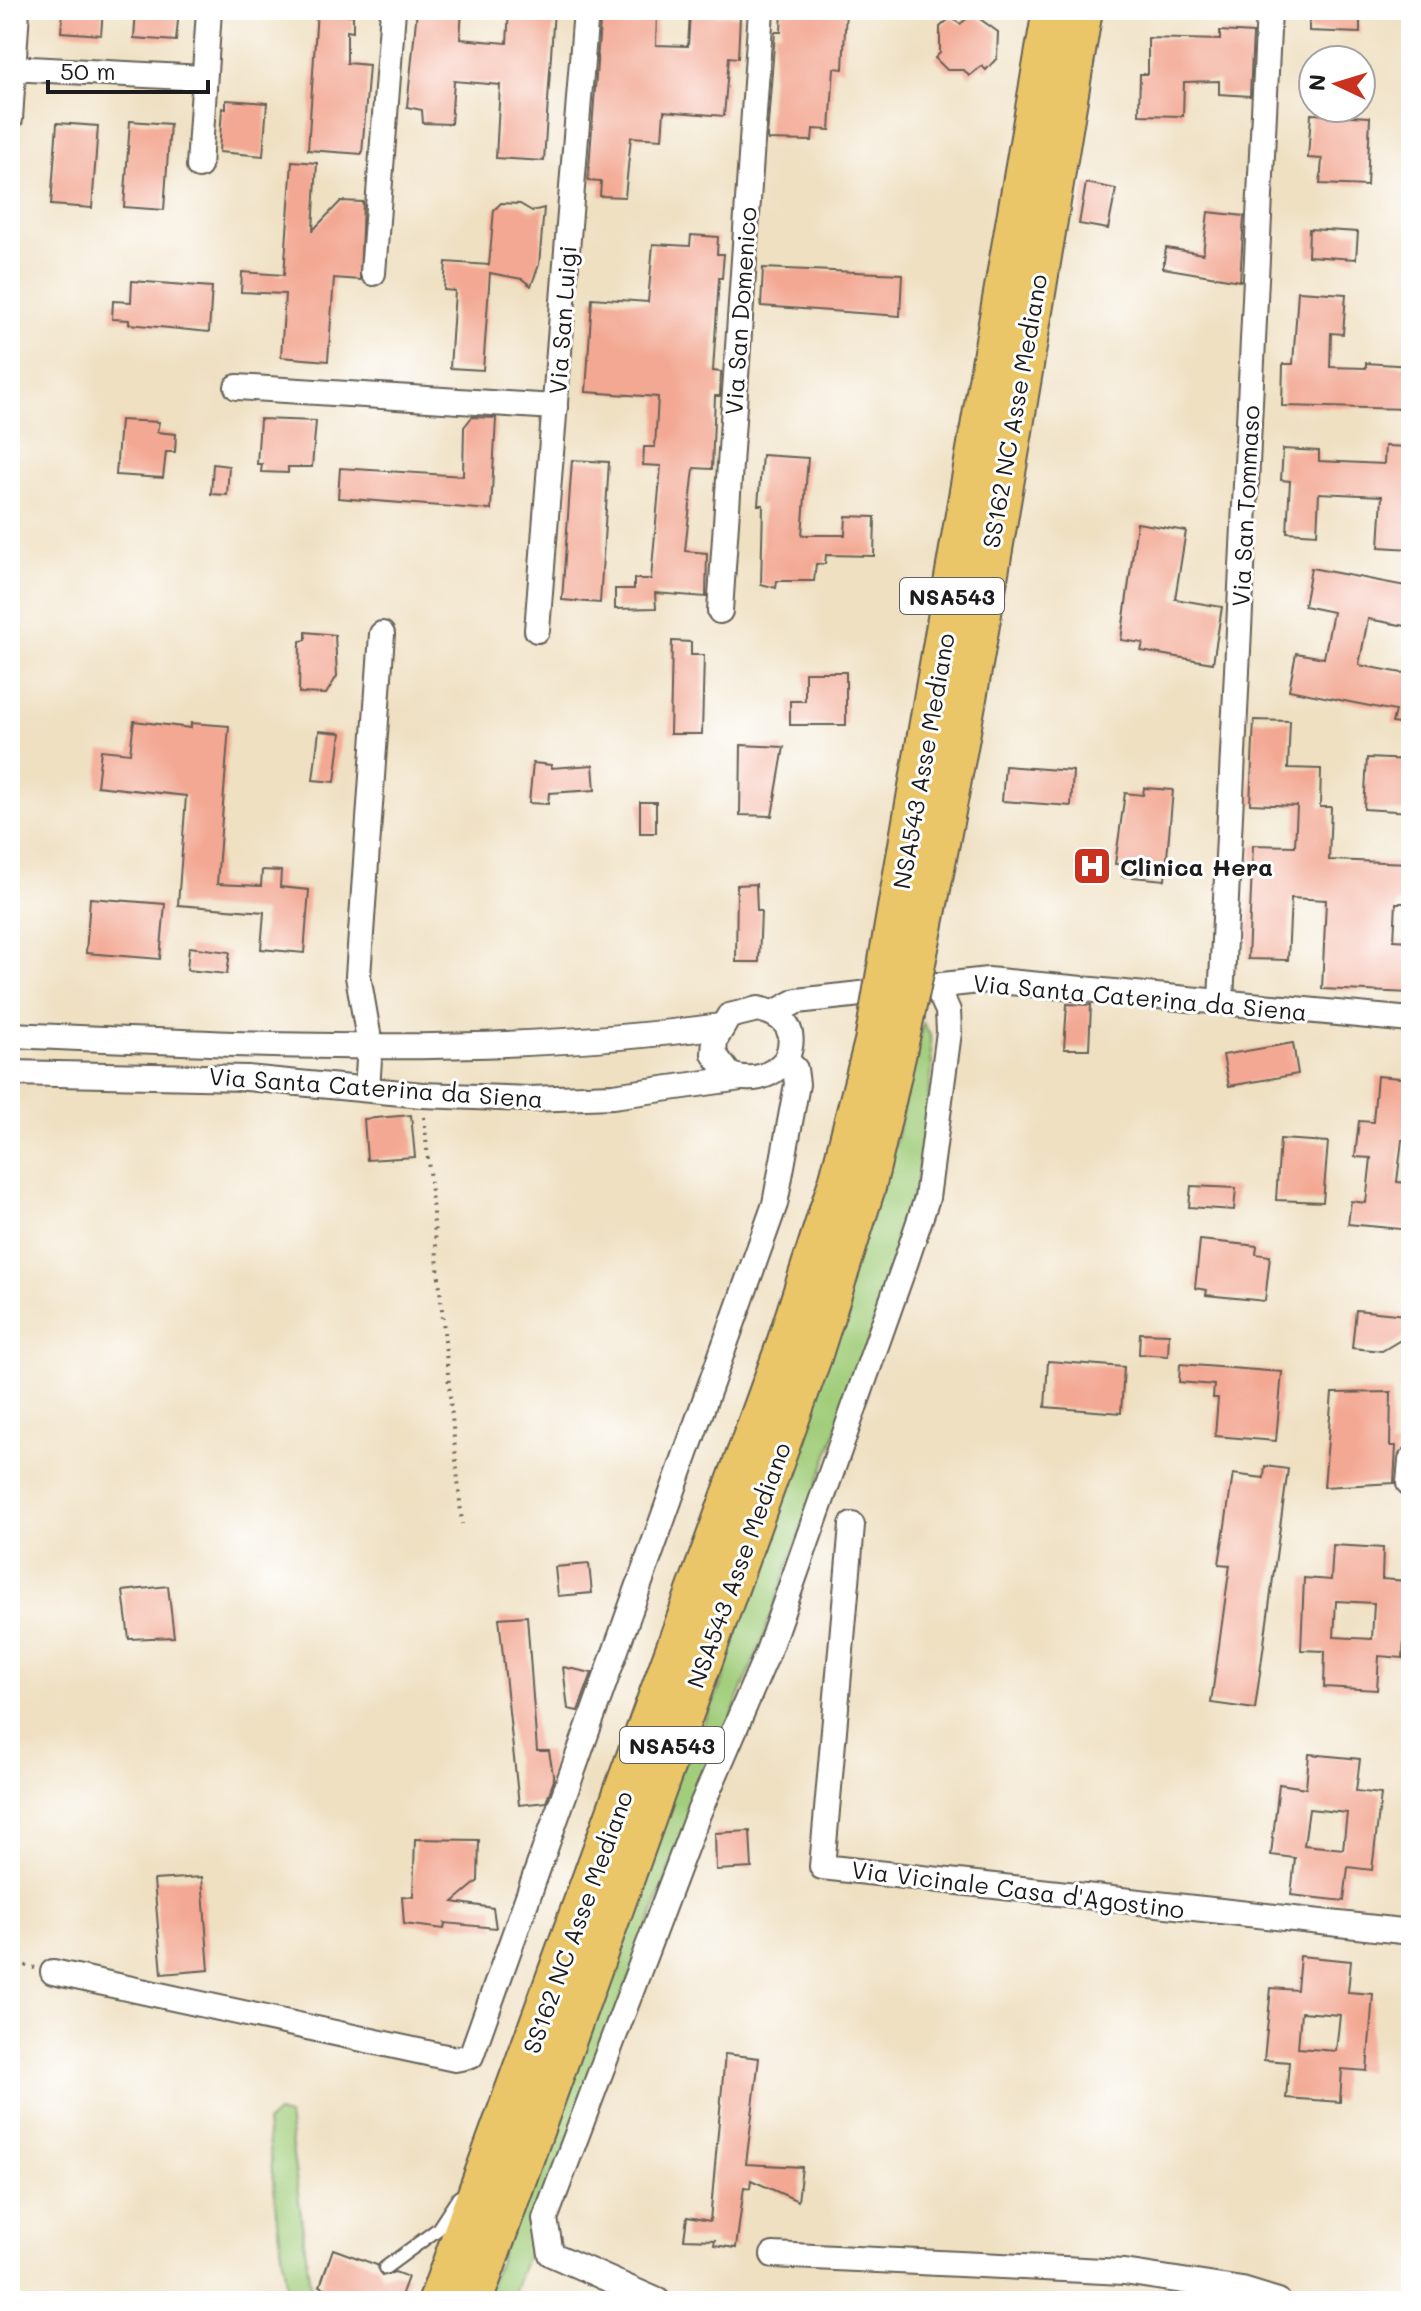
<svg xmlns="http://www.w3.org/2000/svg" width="1421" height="2311" font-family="Mali,sans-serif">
<rect width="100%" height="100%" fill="#fff"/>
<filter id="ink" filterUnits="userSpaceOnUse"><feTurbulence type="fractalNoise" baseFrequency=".0125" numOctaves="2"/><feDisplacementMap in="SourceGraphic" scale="16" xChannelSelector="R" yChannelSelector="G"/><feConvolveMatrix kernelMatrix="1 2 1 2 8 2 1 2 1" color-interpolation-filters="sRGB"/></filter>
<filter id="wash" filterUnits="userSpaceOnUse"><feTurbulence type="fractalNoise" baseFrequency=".006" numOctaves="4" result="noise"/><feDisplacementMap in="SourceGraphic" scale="32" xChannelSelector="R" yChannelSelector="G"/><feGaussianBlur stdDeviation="1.8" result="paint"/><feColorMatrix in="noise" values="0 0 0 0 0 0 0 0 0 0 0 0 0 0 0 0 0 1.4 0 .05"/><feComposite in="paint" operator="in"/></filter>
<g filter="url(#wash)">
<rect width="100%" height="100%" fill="#efe0c2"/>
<!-- green -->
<g fill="#a2ce7b" stroke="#5f754c" stroke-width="2">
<polygon points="923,1023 930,1035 932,1069 915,1197 882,1302 761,1643 670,1868 510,2301 484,2301 679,1774 723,1681 743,1602 894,1147"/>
<polygon points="277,2113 288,2116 312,2301 288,2301 266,2123"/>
</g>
<g id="blocks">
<!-- building -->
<g fill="#f3a893" fill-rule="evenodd">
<polygon points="63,10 103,10 101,35 61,32"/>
<polygon points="136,10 179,10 176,41 134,38"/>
<polygon points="317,10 341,10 341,15 353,15 353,32 347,31 347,63 369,65 362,154 308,150"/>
<polygon points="417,10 462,10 460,39 507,43 509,10 554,10 544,161 496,158 500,85 454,81 451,124 423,123 422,110 407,107"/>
<polygon points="601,10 657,10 656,45 688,46 690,13 740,16 738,58 729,57 724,116 664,111 662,139 631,137 625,197 600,196 601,182 588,181"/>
<polygon points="782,10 846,10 843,69 834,68 830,130 813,129 812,141 768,140 767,137 775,32 781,32"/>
<polygon points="1309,10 1360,10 1360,33 1309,31"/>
<polygon points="973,14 998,32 997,58 986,70 982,66 969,76 964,70 947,70 935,58 940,53 940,27 951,17 960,24"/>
<polygon points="1220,31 1253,33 1250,96 1219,94 1219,81 1184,82 1183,116 1139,115 1140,74 1148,74 1148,38 1220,40"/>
<polygon points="226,100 267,103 263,156 219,152 222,108 226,109"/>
<polygon points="1311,114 1370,117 1367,186 1320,184 1322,159 1308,158"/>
<polygon points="130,121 170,124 164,210 124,207"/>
<polygon points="57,123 98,126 92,208 51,205"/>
<polygon points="292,161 317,163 313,230 341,201 363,202 360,280 334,278 328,361 281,357 285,294 241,292 242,272 284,275"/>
<polygon points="1086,183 1116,189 1108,229 1079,224"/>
<polygon points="501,203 520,204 532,211 544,208 539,265 531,286 522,279 490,273 483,370 450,368 455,291 444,290 446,262 489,265 494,210"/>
<polygon points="1208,212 1244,216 1240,281 1163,268 1166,248 1203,254"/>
<polygon points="1309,229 1358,232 1356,259 1308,256"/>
<polygon points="691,235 718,237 717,254 724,254 722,278 719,278 713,371 721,372 720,396 715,396 712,469 694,468 685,551 707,553 706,597 655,593 656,608 615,609 615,589 634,589 634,579 651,579 661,466 643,465 644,447 655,447 658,397 586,392 592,298 648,302 653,244 690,246"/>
<polygon points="763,268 902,274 900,316 761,306"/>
<polygon points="132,281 212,287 209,332 129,324 129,320 112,319 113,301 131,302"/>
<polygon points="1298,291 1346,294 1343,334 1331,333 1330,367 1366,368 1366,363 1411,366 1411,409 1282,406 1283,364 1293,364"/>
<polygon points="472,417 496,418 491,510 338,498 340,468 463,476 464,427"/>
<polygon points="260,419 316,421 312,467 288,467 288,473 261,472 262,464 257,464"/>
<polygon points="120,420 159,422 157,432 176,434 175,452 166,452 163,478 116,475"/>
<polygon points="1385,446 1411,447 1411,549 1379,547 1382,496 1319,493 1317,534 1287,532 1290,481 1281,480 1283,449 1319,451 1319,461 1384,464"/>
<polygon points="762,455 808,458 802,535 845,535 846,516 875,517 874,556 826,555 825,564 816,564 814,581 777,581 776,588 761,584 763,505 758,505"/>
<polygon points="572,460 609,462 600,603 562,600"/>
<polygon points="213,464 229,466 227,495 211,494"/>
<polygon points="1137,523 1186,531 1175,599 1222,607 1213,663 1141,651 1143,643 1121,640"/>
<polygon points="1311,568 1411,587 1411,627 1368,619 1359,665 1402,673 1411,671 1411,726 1392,723 1395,711 1289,690 1296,653 1324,658 1333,612 1304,606"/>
<polygon points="306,632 335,635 337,676 326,694 299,693 300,641 306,640"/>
<polygon points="672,641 691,642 691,655 704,655 702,734 670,734"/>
<polygon points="805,672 846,672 846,725 790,725 790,701 805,701"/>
<polygon points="1254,720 1290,721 1288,768 1321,769 1320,807 1331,807 1329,860 1411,863 1411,903 1396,903 1394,940 1411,941 1411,993 1322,989 1326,900 1291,898 1288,960 1248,959 1253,845 1295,846 1297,806 1250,804"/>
<polygon points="134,721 191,728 191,723 229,726 217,884 261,886 262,870 281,871 280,887 309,890 304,953 261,949 264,912 178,905 186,796 97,786 101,750 130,753"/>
<polygon points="319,731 341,733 335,782 313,780"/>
<polygon points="741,745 784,747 772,816 740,815"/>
<polygon points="1367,758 1411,760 1411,812 1364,809"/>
<polygon points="533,763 551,765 551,768 593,765 595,790 549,793 548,804 529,803"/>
<polygon points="1005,766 1073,771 1071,806 1002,801"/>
<polygon points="1144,788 1173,790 1165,880 1122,876 1123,865 1115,864 1125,793 1143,795"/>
<rect x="640" y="802" width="16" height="31"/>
<polygon points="756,884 757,911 761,911 759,962 736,962 737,885"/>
<polygon points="90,898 165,904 160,959 86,953"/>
<polygon points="189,947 230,952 227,974 187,970"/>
<polygon points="1067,1004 1091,1005 1089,1049 1064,1049"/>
<polygon points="1293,1043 1298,1074 1229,1086 1223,1055"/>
<polygon points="1377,1076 1411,1079 1411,1115 1407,1140 1402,1140 1397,1182 1410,1183 1411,1230 1348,1224 1351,1201 1366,1203 1371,1158 1355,1157 1359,1121 1373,1122"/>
<polygon points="411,1115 415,1157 367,1160 364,1119"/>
<polygon points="1280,1139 1328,1142 1323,1202 1276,1200"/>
<polygon points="1191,1186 1236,1188 1234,1210 1189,1207"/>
<polygon points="1200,1240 1257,1246 1256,1254 1270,1256 1265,1301 1206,1295 1207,1290 1195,1288"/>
<polygon points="1356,1310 1406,1315 1404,1338 1382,1351 1352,1348"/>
<polygon points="1140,1333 1169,1334 1168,1356 1139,1354"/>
<polygon points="1048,1361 1124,1367 1121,1413 1045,1407"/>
<polygon points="1180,1364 1282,1372 1276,1441 1215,1436 1218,1398 1213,1398 1214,1385 1179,1382"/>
<polygon points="1391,1392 1390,1446 1396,1446 1394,1483 1324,1487 1332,1393"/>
<polygon points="1265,1466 1288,1469 1255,1709 1211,1703 1230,1565 1219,1564 1233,1474 1264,1478"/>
<path d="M1333,1545L1383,1548L1382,1579L1407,1581L1403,1658L1379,1656L1377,1690L1324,1687L1325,1651L1301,1650L1304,1578L1331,1580ZM1336,1601L1374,1603L1372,1639L1334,1637Z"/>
<polygon points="589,1564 592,1593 558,1596 555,1567"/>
<polygon points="168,1586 174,1637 129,1639 123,1591"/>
<polygon points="527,1616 537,1751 549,1751 554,1780 546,1802 519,1805 499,1618"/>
<polygon points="563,1667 592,1673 578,1711 568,1709"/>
<path d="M1309,1754L1360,1759L1356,1791L1381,1794L1372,1870L1348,1867L1344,1901L1291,1895L1295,1858L1271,1855L1279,1784L1306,1788ZM1309,1809L1347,1813L1343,1849L1304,1845Z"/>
<polygon points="750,1831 752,1868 716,1870 715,1833"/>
<polygon points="415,1839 479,1840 478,1881 453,1902 493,1908 496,1928 445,1923 444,1929 404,1924 402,1896 413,1897"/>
<polygon points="202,1877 209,1970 162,1974 154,1880"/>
<path d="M1300,1956L1351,1961L1348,1992L1373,1994L1367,2071L1342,2069L1340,2102L1286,2098L1289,2062L1264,2060L1271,1988L1297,1990ZM1301,2012L1340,2015L1336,2051L1298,2048Z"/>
<polygon points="725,2054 759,2058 746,2164 802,2167 798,2201 751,2180 750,2188 744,2187 736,2248 714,2245 715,2240 684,2239 687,2217 710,2221"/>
<polygon points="333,2249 377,2265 382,2276 395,2272 408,2277 399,2301 321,2301 325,2288 320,2286"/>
</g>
</g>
</g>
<g filter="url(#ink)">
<use href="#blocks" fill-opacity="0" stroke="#666156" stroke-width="2"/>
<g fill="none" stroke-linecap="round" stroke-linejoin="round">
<!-- service casing -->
<g stroke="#666156" stroke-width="16">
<polyline id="service" points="385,2268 438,2229 459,2197"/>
</g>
<!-- minor casing -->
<g stroke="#666156" stroke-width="28">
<g id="minor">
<polyline points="10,68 204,78"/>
<polyline points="10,119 17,10"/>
<polyline points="199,166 209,10"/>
<polyline points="373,273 393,10"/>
<polyline points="237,387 555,407"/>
<polyline points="720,611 761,10"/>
<polyline points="537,630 586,10"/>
<polyline points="1221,1001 1269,10"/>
<path d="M758,1009C786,1015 798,1031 786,1060C770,1078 752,1082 730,1075L714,1054L715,1040L729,1016Z"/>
<polyline points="774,1013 797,1001 988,980 1411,1020"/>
<path d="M10,1035C246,1045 486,1058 721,1026"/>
<polyline points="10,1073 247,1078 422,1095 529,1099 613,1096 741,1078"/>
<polyline points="367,1089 370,1045 358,976 382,634"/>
<polyline points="1409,1483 1411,1460"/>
<polyline points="852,1525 822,1867 1411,1932"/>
<polyline points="53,1972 455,2059 471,2056 775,1204 797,1084 795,1069 786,1060"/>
<polyline points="773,2255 1124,2272 1242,2290 1278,2301"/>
<polyline points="658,2301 551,2254 545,2219 698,1814 767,1654 906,1261 927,1198 949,1032 948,1011 936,985"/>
</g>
</g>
<!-- trunk casing -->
<g stroke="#666156" stroke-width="42">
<g id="trunk">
<polyline points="438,2301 784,1350 839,1179"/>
<polyline points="473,2301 812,1357 866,1187"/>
</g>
</g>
<!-- path -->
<g stroke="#666156" stroke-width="4" stroke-dasharray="2 6" stroke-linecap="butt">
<polyline points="424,1117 462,1524"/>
<polyline points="10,1969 23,1965 35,1968"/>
</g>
<!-- service -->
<use href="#service" stroke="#fff" stroke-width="12"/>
<!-- minor -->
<use href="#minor" stroke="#fff" stroke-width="24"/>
<!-- trunk -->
<use href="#trunk" stroke="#ebc669" stroke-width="38"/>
<!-- trunk-bridge casing -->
<g stroke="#666156" stroke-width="42" stroke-linecap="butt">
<g id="trunk-bridge">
<polyline points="839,1179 874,1042 1052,10"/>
<path d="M866,1187C959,800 1016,403 1083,10"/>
</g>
</g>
<!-- trunk-bridge -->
<use href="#trunk-bridge" stroke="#ebc669" stroke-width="38"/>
</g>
</g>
<!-- icons -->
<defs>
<g id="hospital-square" transform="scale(2)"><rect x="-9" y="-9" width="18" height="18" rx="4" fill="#c8321e" stroke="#fff"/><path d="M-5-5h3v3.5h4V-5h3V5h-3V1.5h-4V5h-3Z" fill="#fff"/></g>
</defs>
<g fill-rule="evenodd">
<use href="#hospital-square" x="1092" y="866"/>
</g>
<g text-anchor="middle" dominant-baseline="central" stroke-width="6" stroke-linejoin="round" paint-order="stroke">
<!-- shield labels -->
<g fill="#fff" stroke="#606060" stroke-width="2">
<rect x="900" y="578" width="104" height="36" rx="6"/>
<rect x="620" y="1727" width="104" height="36" rx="6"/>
</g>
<g font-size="22" font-weight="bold" fill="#1c1c1c">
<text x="952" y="596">NSA543</text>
<text x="672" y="1745">NSA543</text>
</g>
<!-- street labels -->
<g font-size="24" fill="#1c1c1c" stroke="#fff">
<text transform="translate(740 311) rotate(-86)">Via San Domenico</text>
<text transform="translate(562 320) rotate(-86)">Via San Luigi</text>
<text transform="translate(1014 411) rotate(-80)">SS162 NC Asse Mediano</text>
<text transform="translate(1245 506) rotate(-87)">Via San Tommaso</text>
<text transform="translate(923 761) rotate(-80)">NSA543 Asse Mediano</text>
<text transform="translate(1140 997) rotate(5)">Via Santa Caterina da Siena</text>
<text transform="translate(376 1087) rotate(4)">Via Santa Caterina da Siena</text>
<text transform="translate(738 1565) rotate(-70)">NSA543 Asse Mediano</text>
<text transform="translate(1018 1889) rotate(7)">Via Vicinale Casa d'Agostino</text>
<text transform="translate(577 1922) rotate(-70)">SS162 NC Asse Mediano</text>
</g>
<!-- poi labels -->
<g font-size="24" font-weight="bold" fill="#1c1c1c" stroke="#fff" text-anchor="start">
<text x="1120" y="866">Clinica Hera</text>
</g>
</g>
<!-- margin -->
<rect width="1421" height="2311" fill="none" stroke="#fff" stroke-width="40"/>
<!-- north arrow -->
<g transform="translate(1337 84) rotate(274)"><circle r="38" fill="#ffffff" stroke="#a4a4a4" stroke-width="2"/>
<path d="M0-6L14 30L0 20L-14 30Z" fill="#c8321e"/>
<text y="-12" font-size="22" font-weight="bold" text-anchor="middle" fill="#1c1c1c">N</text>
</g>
<!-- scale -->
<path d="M48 80v12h160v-12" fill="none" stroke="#1c1c1c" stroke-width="4"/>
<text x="60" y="80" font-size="24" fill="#1c1c1c" stroke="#ffffff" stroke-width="6" paint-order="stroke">50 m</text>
</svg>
